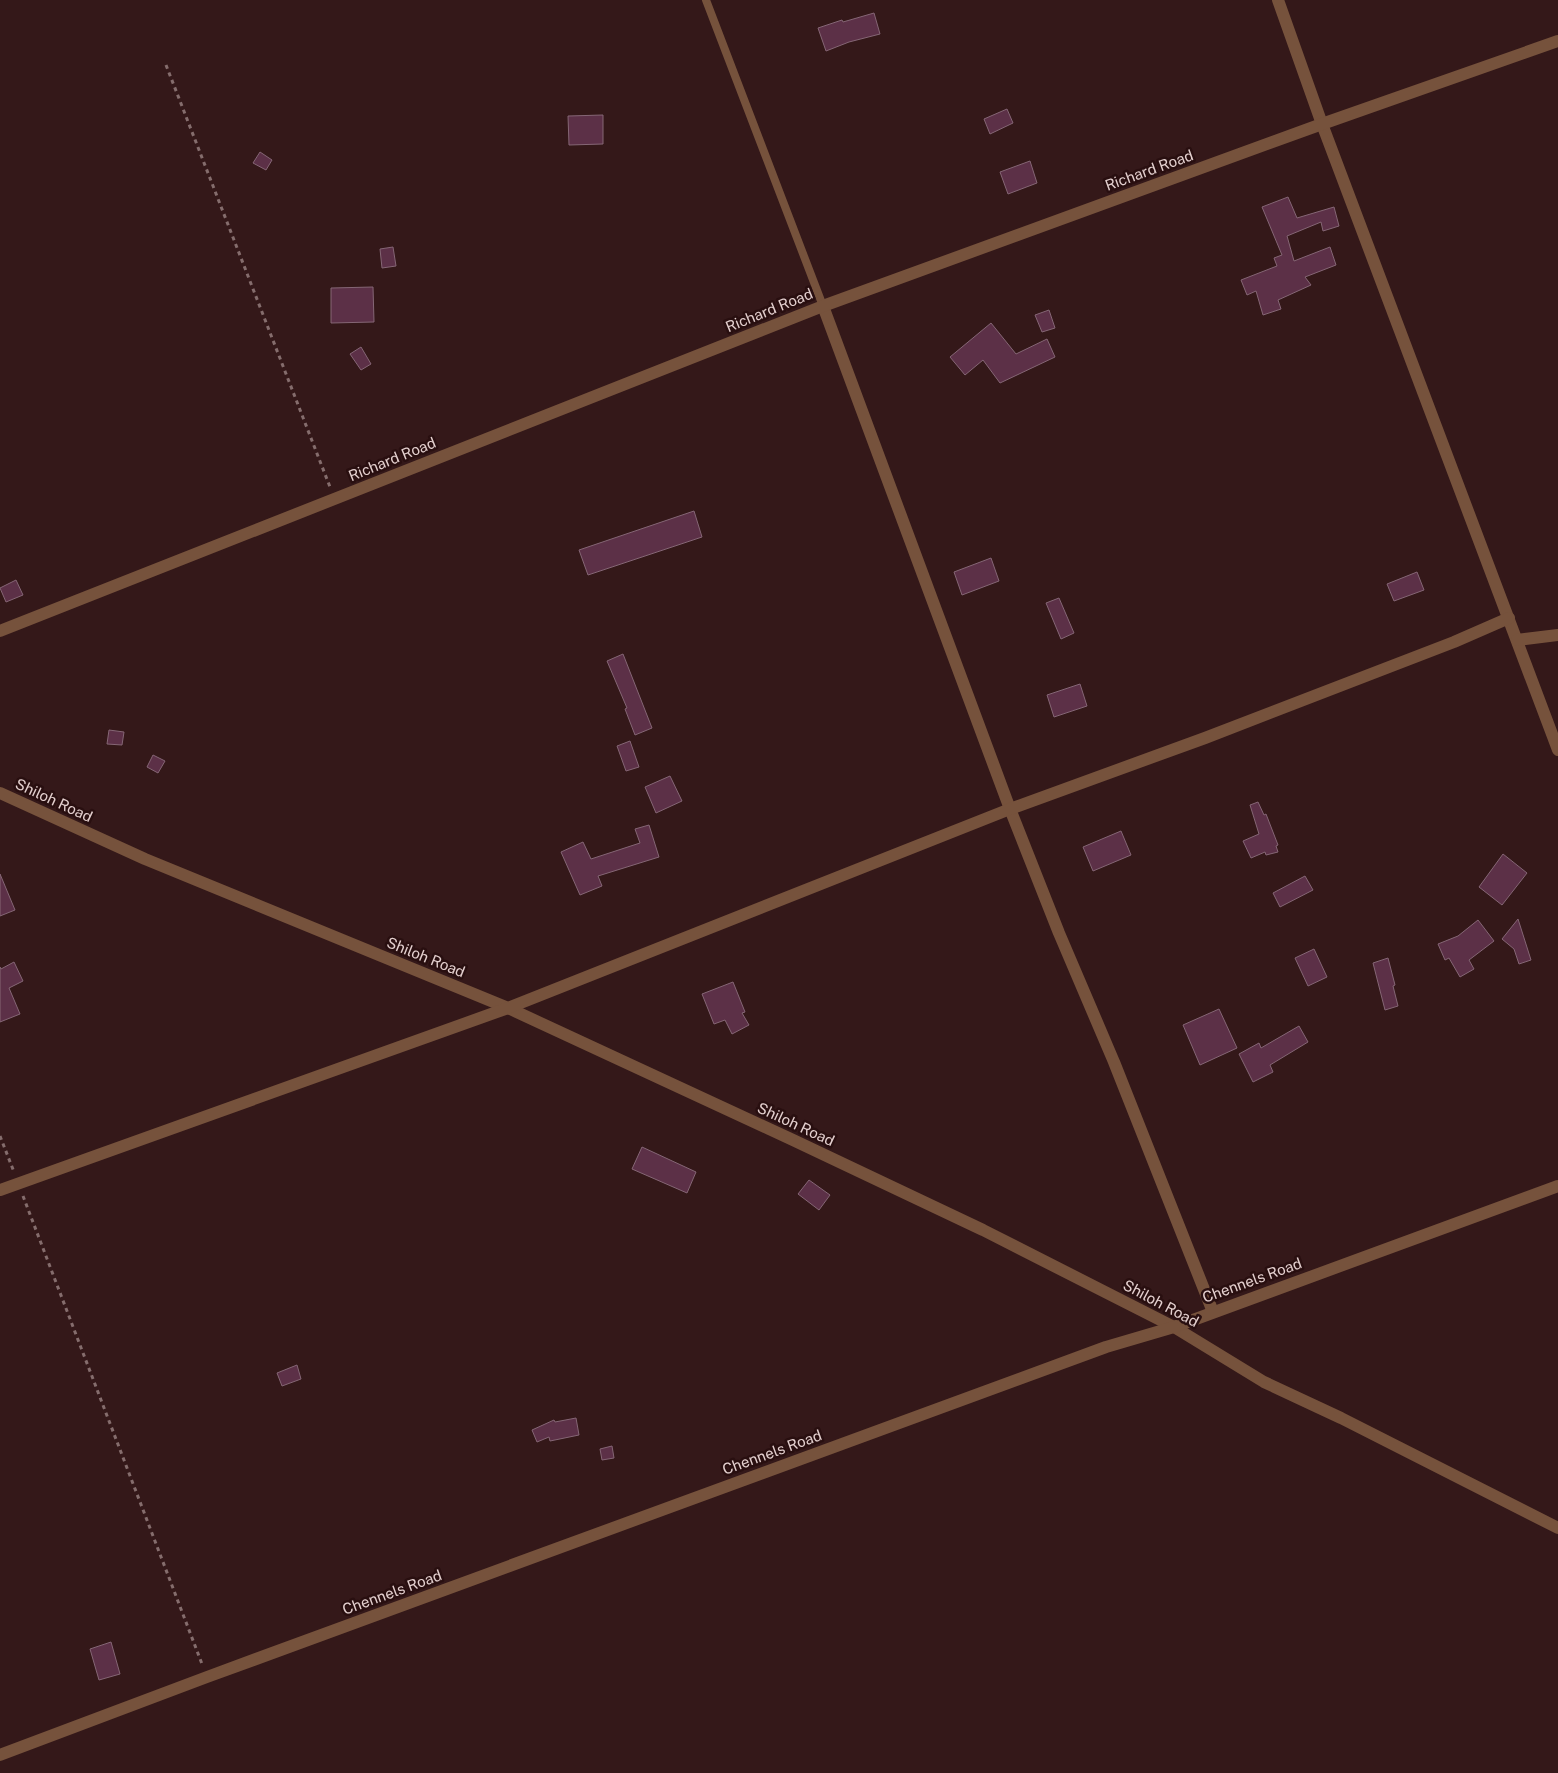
<svg xmlns="http://www.w3.org/2000/svg" width="1558" height="1773" font-family="'Public Sans',sans-serif">
<rect width="100%" height="100%" fill="#341819"/>
<!-- building -->
<g fill="#5c3047" stroke="#856675">
<polygon points="874,13 880,34 849,42 826,51 818,28 842,20 843,22"/>
<polygon points="1007,109 1013,123 990,134 984,119"/>
<polygon points="603,115 603,144 569,145 568,116"/>
<polygon points="260,152 272,160 266,170 253,163"/>
<polygon points="1030,161 1037,183 1008,194 1000,172"/>
<polygon points="1288,197 1297,218 1334,207 1339,226 1323,231 1321,222 1287,236 1294,261 1330,247 1336,265 1305,277 1311,285 1278,300 1281,309 1263,315 1256,291 1247,295 1241,280 1277,266 1274,258 1282,255 1262,207"/>
<polygon points="393,247 396,266 382,268 380,249"/>
<polygon points="373,287 374,322 331,323 331,288"/>
<polygon points="1049,310 1055,328 1042,332 1035,315"/>
<polygon points="991,323 1016,354 1047,339 1055,357 1000,383 983,360 965,375 950,357"/>
<polygon points="361,347 371,364 361,370 350,354"/>
<polygon points="694,511 702,537 588,575 579,550"/>
<polygon points="991,558 999,581 962,595 954,572"/>
<polygon points="1417,572 1424,590 1394,601 1387,584"/>
<polygon points="16,580 23,595 6,602 0,588"/>
<polygon points="1059,598 1074,633 1061,639 1046,603"/>
<polygon points="623,654 652,728 635,735 625,709 627,708 607,661"/>
<polygon points="1080,684 1087,706 1054,717 1047,695"/>
<polygon points="109,730 124,732 122,745 107,744"/>
<polygon points="630,741 639,767 626,771 617,746"/>
<polygon points="153,755 165,761 158,773 147,767"/>
<polygon points="670,776 682,801 656,813 645,787"/>
<polygon points="1258,802 1264,815 1266,814 1278,845 1276,846 1278,852 1266,855 1265,852 1251,858 1243,841 1259,834 1250,805"/>
<polygon points="649,825 659,857 598,876 602,886 580,895 561,852 583,842 591,859 640,843 635,829"/>
<polygon points="1121,831 1131,855 1093,871 1083,847"/>
<polygon points="1503,854 1527,873 1502,905 1479,887"/>
<polygon points="0,874 15,910 0,916"/>
<polygon points="1305,876 1313,890 1280,907 1273,893"/>
<polygon points="1518,919 1531,960 1519,964 1514,949 1502,939"/>
<polygon points="1478,920 1494,941 1469,960 1474,969 1460,977 1449,958 1445,960 1438,944 1458,936"/>
<polygon points="1314,949 1327,977 1308,986 1295,958"/>
<polygon points="1388,958 1395,985 1393,986 1398,1006 1385,1010 1373,963"/>
<polygon points="14,962 23,981 9,988 20,1014 0,1022 0,967 1,969"/>
<polygon points="733,982 745,1012 742,1013 749,1025 732,1034 725,1020 714,1024 702,994"/>
<polygon points="1219,1009 1237,1048 1200,1065 1183,1025"/>
<polygon points="1299,1026 1308,1042 1270,1065 1273,1072 1253,1082 1239,1054 1259,1043 1261,1048"/>
<polygon points="642,1147 696,1172 687,1193 632,1169"/>
<polygon points="809,1180 830,1195 819,1210 798,1194"/>
<polygon points="297,1365 301,1379 282,1386 277,1373"/>
<polygon points="576,1418 579,1435 550,1441 549,1437 537,1442 532,1430 554,1420 555,1422"/>
<polygon points="612,1446 614,1458 602,1460 600,1449"/>
<polygon points="111,1642 120,1674 99,1680 90,1649"/>
</g>
<g fill="none" stroke-linecap="round" stroke-linejoin="round">
<!-- path -->
<g stroke="#856d6d" stroke-width="3" stroke-dasharray="4 4" stroke-linecap="butt">
<polyline points="166,65 330,487"/>
<polyline points="0,1136 14,1172"/>
<polyline points="23,1196 202,1664"/>
</g>
<!-- service -->
<polyline stroke="#76523c" stroke-width="8" points="706,0 823,306"/>
<!-- minor -->
<g stroke="#76523c" stroke-width="12">
<polyline points="1278,0 1322,124 1558,750"/>
<polyline points="823,306 1010,809 1059,933 1114,1062 1213,1312"/>
<polyline points="0,631 823,306 1322,124 1558,41"/>
<polyline points="1517,640 1558,635"/>
<polyline points="0,793 145,859 508,1008 793,1140 983,1230 1174,1327 1264,1382 1341,1418 1558,1528"/>
<polyline points="0,1190 508,1008 1010,809 1205,738 1454,642 1509,618"/>
<polyline points="0,1755 207,1677 1106,1347 1174,1327 1558,1186"/>
</g>
</g>
<g text-anchor="middle" dominant-baseline="central" stroke-width="5" stroke-linejoin="round" paint-order="stroke">
<!-- street labels -->
<g font-size="15" fill="#e4d0cf" stroke="#290f10">
<text transform="translate(1149 170) rotate(-20)">Richard Road</text>
<text transform="translate(769 310) rotate(-22)">Richard Road</text>
<text transform="translate(392 459) rotate(-22)">Richard Road</text>
<text transform="translate(54 800) rotate(25)">Shiloh Road</text>
<text transform="translate(426 957) rotate(22)">Shiloh Road</text>
<text transform="translate(796 1124) rotate(25)">Shiloh Road</text>
<text transform="translate(1252 1280) rotate(-20)">Chennels Road</text>
<text transform="translate(1161 1303) rotate(28)">Shiloh Road</text>
<text transform="translate(772 1452) rotate(-20)">Chennels Road</text>
<text transform="translate(392 1592) rotate(-20)">Chennels Road</text>
</g>
</g>
</svg>
